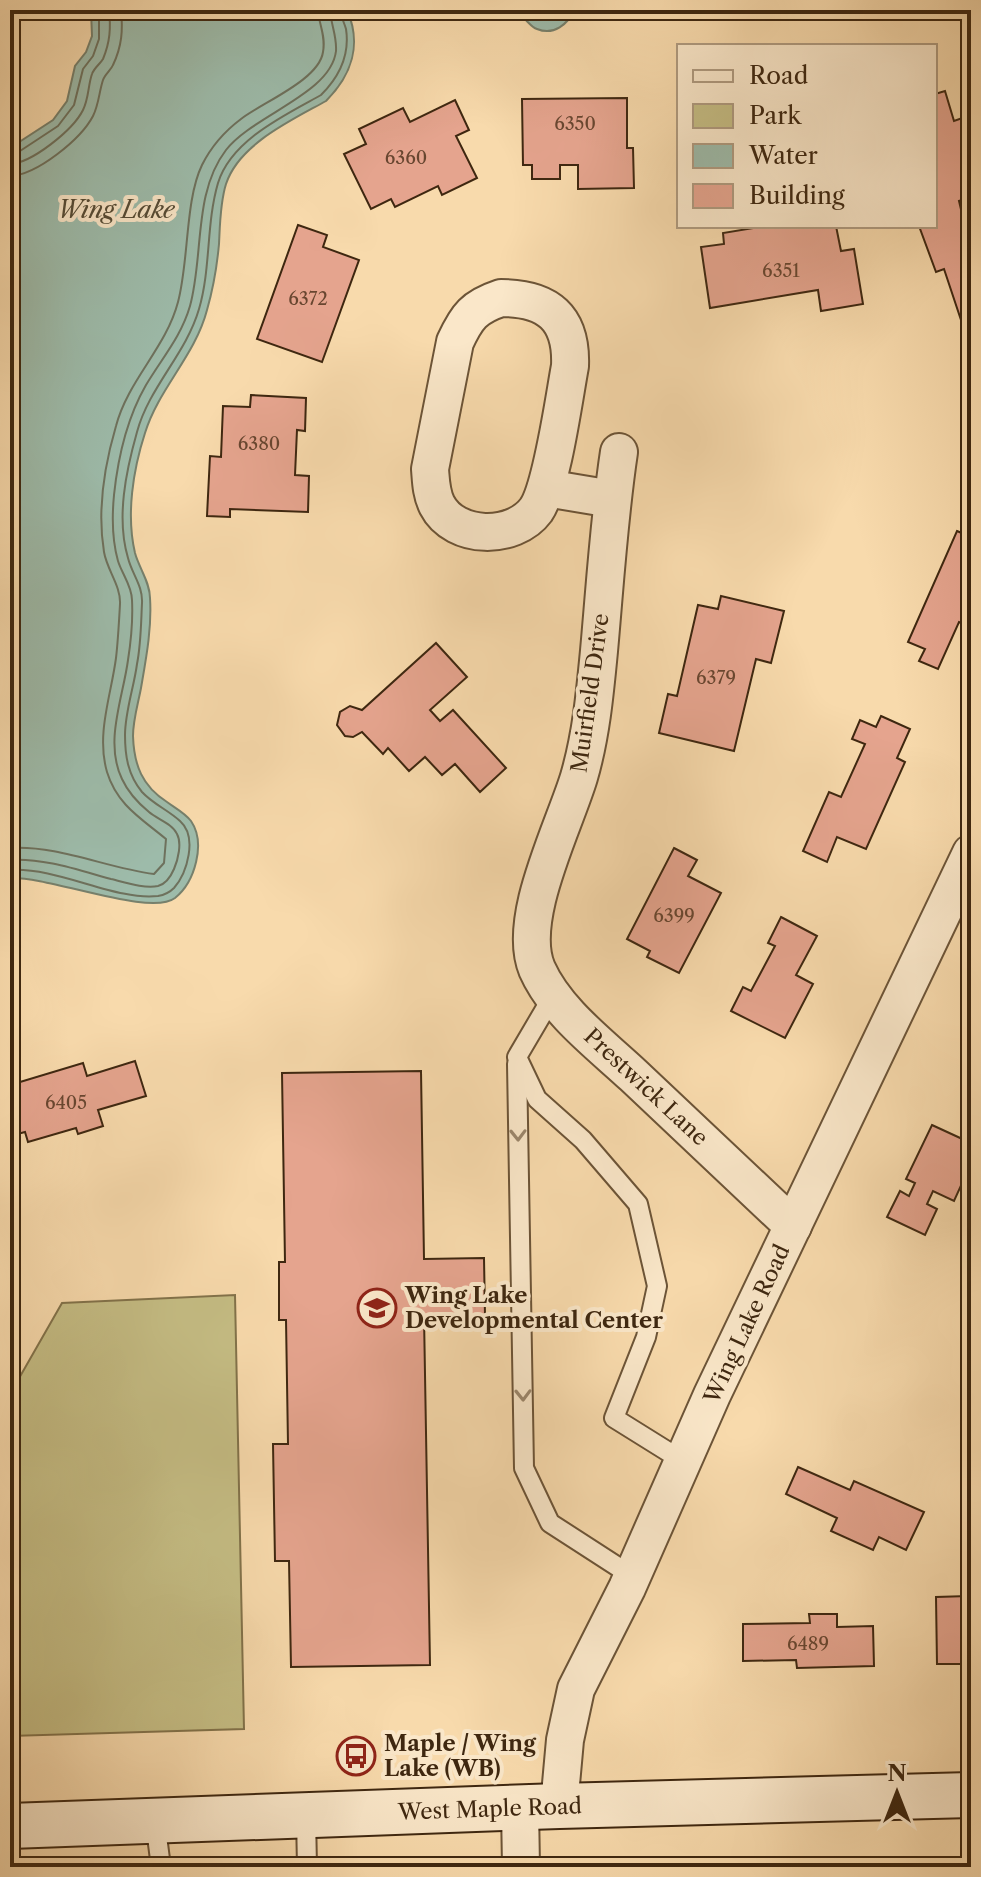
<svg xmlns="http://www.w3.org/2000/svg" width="981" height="1877" font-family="'Libre Caslon Text',serif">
<rect width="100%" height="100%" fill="#f8daac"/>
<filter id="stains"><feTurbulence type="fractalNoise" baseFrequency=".0025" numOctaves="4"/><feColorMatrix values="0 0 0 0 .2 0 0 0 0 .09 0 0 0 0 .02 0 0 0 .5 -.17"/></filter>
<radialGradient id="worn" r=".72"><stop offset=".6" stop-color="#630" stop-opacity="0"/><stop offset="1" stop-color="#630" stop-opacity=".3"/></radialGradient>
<!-- green -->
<polygon fill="#c5bd84" stroke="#82724a" stroke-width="2" points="235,1295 244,1729 10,1736 10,1394 62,1303"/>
<!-- water -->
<g fill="#9dbbaa" stroke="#77806c" stroke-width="2">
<path d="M91,10H347C362,44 352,75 326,101C292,120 239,144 226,184C220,203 220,225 219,244C217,266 213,289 207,310C195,356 159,388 145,433C133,470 126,515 135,553C139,568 150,582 150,598C152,628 146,659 141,688C138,704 133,720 133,736C134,765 142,786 167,802C175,808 185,813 191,821C206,843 195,882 175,898C150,917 49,876 10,878V148L53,120L67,101L75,66L86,52L92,36Z"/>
<path d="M503,10H574C568,24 554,36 537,29C531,27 527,20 522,17C516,13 509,12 503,10Z"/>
</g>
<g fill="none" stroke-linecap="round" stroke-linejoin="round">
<!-- shore -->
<g stroke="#6e715d" stroke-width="2">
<polyline points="10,154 17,153 58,126 74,105 83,69 93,56 99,39 99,10"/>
<path d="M10,164C32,163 73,130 83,110C89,98 88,85 92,74C94,68 100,64 103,59C110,42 111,28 109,10"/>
<path d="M10,176C37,175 81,139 93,116C99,104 99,92 103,80C105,74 111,70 113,65C122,46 123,30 121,10"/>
<path d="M10,848C59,845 106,868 154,874L164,863L166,839C142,819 117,805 107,772C96,734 111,696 116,658C118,641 119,622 120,604C121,586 107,570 104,552C97,510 104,467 116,426C128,380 166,348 178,302C189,261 185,200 202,165C211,147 225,131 241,119C263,102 319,80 323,52C326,36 319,25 318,10"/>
<path d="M10,860C44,858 78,870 111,879C124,882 144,889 158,886C166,884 171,876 174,869C178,860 182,843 177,834C173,824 157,819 149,812C138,803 128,792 122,779C104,742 123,698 128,660C131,641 133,620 132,600C132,586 122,574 118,561C112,540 112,516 114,495C118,457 127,418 146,385C162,358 181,337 190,306C204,255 193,193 226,150C253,115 331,94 336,51C337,36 331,25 330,10"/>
<path d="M10,870C59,867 115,901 158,896C164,895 170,892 174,888C187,873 198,837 180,821C168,810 153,804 142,792C128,775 125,756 125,735C125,712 134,687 137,664C141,644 141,623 142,603C143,586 132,574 128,558C116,518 126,471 137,432C149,387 186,354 199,309C211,268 206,224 218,183C231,140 285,115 321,95C339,77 350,55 346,29C344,22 341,17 340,10"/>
</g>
</g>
<!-- building -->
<g fill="#e5a48e" stroke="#3e2710" stroke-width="2">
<polygon points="945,91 954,121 971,115 971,197 959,201 971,252 971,340 968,341 944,269 936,272 919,226 935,226 935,94"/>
<polygon points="627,98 627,148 633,148 634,188 578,189 578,165 560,165 560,179 532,179 532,165 523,165 522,99"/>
<polygon points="455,100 469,130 456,136 477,178 442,195 438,186 395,207 391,199 371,209 344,154 366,144 359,129 403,108 410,122"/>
<polygon points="298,225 327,235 323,247 359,260 322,362 257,339"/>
<polygon points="765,226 836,226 841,251 854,249 863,304 821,311 818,290 710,308 701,247 724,244 723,233"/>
<polygon points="251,395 306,398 305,431 297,430 295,475 309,476 308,512 230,509 230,517 207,516 210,456 221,457 223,406 250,407"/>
<polygon points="957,531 971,537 971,627 959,622 938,669 919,661 925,649 908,642"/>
<polygon points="721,596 784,611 771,663 756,659 734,751 659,733 668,694 677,696 698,605 718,609"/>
<polygon points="436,643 467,677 430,710 440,721 453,710 506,768 480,792 455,764 442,775 425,757 409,771 388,748 383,754 362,732 353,737 345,736 337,725 340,712 350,706 362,710"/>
<polygon points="881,716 910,729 897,758 905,762 866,849 837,837 827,862 803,851 829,792 841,797 865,744 852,739 860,720 876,727"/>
<polygon points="674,848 697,860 688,876 721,893 679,973 647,957 650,951 627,939"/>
<polygon points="781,917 817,936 796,975 813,984 785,1038 731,1011 743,987 751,991 775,946 768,943"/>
<polygon points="135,1061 146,1096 98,1110 103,1126 78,1134 76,1128 28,1142 25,1132 10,1136 10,1085 83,1063 87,1076"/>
<polygon points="421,1071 424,1259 484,1258 485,1315 424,1316 430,1665 291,1667 289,1561 275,1561 273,1444 288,1444 286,1320 279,1320 279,1262 285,1262 282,1073"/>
<polygon points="932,1125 971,1143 971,1185 963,1181 954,1201 933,1191 927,1204 937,1209 925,1235 887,1217 900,1191 909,1196 915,1183 906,1179"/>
<polygon points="798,1467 850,1490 854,1481 924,1512 906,1550 879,1537 873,1550 831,1531 837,1518 786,1494"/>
<polygon points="968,1596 968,1609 971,1609 971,1664 937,1664 936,1597"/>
<polygon points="809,1614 837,1614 837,1627 873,1626 874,1666 797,1668 796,1660 743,1661 743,1624 810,1623"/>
</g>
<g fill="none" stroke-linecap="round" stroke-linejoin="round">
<!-- service casing -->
<g stroke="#6c5437" stroke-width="22">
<g id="service">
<polyline points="554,994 517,1057 537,1099 583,1140 638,1204 657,1286 646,1337 614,1418 683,1461"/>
<polyline points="517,1064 524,1468 550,1523 632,1576"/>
<polyline points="306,1816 307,1867"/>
<polyline points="155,1821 161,1867"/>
</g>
</g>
<!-- minor casing -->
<g stroke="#6c5437" stroke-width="40">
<g id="minor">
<path d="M501,298C548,298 572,318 570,366C564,398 552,487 536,510C514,540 455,540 437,505C431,493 431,481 430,469L455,342C467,316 474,307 501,298Z"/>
<path d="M619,452C609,518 605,585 599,651C595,693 591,736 579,777C564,827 516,919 537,969C556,1012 601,1045 634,1076C687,1126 740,1176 793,1226"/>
<polyline points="546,488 612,499"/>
<polyline points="559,1806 565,1740 576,1689 627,1588 712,1395 971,853"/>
<polyline points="520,1808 521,1867"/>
</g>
</g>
<!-- secondary casing -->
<g stroke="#3e2710" stroke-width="48">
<polyline id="secondary" points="10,1826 559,1806 971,1795"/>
</g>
<!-- service -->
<use href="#service" stroke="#fae7c9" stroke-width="18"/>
<!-- minor -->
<use href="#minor" stroke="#fae7c9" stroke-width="36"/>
<!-- secondary -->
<use href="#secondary" stroke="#fae7c9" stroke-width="44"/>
</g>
<!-- one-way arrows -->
<defs><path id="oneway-chevron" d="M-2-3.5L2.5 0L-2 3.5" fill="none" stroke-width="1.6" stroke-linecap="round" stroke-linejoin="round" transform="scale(2)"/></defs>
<g stroke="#9c876c">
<use href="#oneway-chevron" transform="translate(518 1135) rotate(89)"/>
<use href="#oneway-chevron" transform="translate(523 1395) rotate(89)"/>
</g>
<!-- icons -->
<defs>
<g id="school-ring" transform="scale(2)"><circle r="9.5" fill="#fae7c9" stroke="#8f2418" stroke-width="1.5"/><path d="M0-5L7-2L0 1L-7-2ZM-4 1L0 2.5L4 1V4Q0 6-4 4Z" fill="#8f2418"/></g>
<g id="bus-ring" transform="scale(2)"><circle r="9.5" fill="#fae7c9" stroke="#8f2418" stroke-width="1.5"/><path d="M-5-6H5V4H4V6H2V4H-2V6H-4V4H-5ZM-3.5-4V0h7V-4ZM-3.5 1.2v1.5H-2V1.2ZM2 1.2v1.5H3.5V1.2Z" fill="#8f2418"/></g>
</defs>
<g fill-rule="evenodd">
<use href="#school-ring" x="377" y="1308"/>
<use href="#bus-ring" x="356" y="1756"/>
</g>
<g text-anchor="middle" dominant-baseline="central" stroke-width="8" stroke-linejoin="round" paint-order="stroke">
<!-- number labels -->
<g font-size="18" fill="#684630">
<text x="575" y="124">6350</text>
<text x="406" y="158">6360</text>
<text x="781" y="271">6351</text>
<text x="308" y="299">6372</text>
<text x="259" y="444">6380</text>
<text x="716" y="678">6379</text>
<text x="674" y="916">6399</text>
<text x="66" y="1103">6405</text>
<text x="808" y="1644">6489</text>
</g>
<!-- street labels -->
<g font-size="22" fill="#3e2710" stroke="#fae7c9">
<text transform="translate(590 693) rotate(-82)">Muirfield Drive</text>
<text transform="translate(646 1087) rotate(43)">Prestwick Lane</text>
<text transform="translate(747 1324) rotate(-65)">Wing Lake Road</text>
<text transform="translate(490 1809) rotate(-2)">West Maple Road</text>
</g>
<!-- poi labels -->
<g font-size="22" font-weight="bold" fill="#3e2710" stroke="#fae7c9" text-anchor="start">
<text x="405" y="1295">Wing Lake<tspan x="405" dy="25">Developmental Center</tspan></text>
<text x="384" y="1743">Maple / Wing<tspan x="384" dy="25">Lake (WB)</tspan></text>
</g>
<!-- water labels -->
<g font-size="24" font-style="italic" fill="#564c36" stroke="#fae7c9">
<text x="116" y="209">Wing Lake</text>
</g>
</g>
<!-- margin -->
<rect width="981" height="1877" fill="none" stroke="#f8daac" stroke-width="40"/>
<rect x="12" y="12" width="957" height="1853" fill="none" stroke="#3e2710" stroke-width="4"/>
<rect x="20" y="20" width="941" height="1837" fill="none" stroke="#3e2710" stroke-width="2"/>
<!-- legend -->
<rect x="677" y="44" width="260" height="184" fill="#fae7c9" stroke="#af9a7f" stroke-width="2"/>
<rect x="693" y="70" width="40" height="12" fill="#fae7c9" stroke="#af9a7f" stroke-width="2"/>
<text x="749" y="84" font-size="24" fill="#3e2710">Road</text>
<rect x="693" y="104" width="40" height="24" fill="#c5bd84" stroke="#af9a7f" stroke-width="2"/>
<text x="749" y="124" font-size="24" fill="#3e2710">Park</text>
<rect x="693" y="144" width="40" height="24" fill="#9dbbaa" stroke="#af9a7f" stroke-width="2"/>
<text x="749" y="164" font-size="24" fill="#3e2710">Water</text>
<rect x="693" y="184" width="40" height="24" fill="#e5a48e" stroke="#af9a7f" stroke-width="2"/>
<text x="749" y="204" font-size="24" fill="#3e2710">Building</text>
<!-- north arrow -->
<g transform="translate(897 1793)" stroke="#fae7c9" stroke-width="6" paint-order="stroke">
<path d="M0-6L14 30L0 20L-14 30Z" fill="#3e2710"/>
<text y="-12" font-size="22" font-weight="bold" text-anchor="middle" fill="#3e2710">N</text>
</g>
<rect width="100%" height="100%" filter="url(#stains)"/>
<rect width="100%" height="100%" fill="url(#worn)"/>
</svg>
